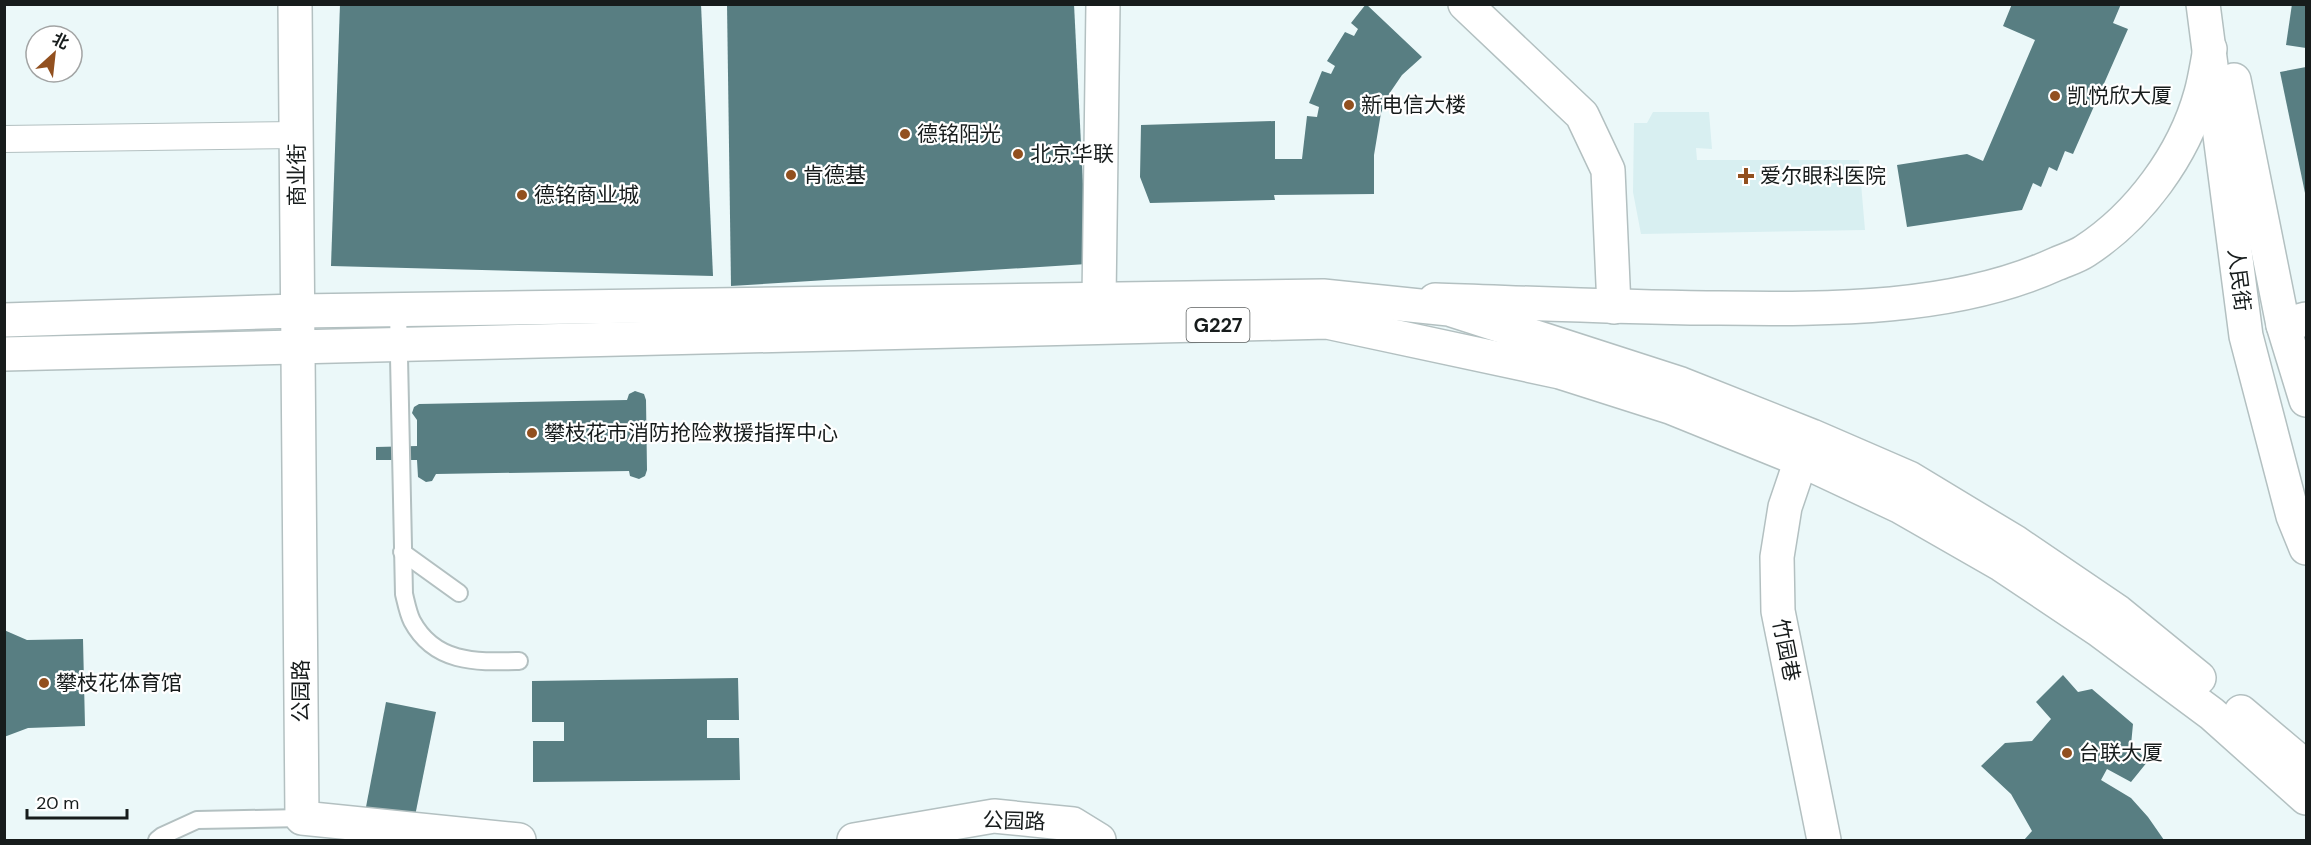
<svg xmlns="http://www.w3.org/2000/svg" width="2311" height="845" font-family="'DM Sans','Noto Sans SC',sans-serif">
<rect width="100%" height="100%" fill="#ebf8f9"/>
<!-- built -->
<polygon fill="#d8eff1" points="1653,112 1709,112 1712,149 1696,148 1697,160 1859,160 1865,230 1641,234 1633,192 1634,123 1647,123"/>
<!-- building -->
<g fill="#587e82">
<polygon points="340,4 701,4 713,276 331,266"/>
<polygon points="727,4 1074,4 1087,264 731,286"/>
<polygon points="1366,4 1422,57 1402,75 1389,94 1381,113 1374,155 1374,194 1274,195 1275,200 1150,203 1140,177 1141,125 1275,121 1275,159 1302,159 1307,116 1317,117 1319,107 1309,103 1322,71 1331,74 1335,66 1327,61 1345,32 1354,36 1358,29 1351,23"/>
<polygon points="2012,4 2121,4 2113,23 2128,29 2073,154 2065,151 2057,171 2049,167 2041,187 2033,183 2022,210 1907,227 1897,165 1967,154 1983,161 2035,40 2003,26"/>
<polygon points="2292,4 2306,4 2306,48 2286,45"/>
<polygon points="2306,67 2306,192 2305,193 2280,72"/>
<polygon points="635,391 644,394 646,400 647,470 645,476 639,479 630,476 629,471 436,474 432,481 426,482 418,477 417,460 376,460 376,447 417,446 417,420 412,413 414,407 419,404 627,400 629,394"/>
<polygon points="4,630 27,640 83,639 85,726 28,728 4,737"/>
<polygon points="2063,675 2078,692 2092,689 2133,724 2131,745 2148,761 2131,782 2107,769 2101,780 2131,798 2148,817 2164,840 2024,840 2032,831 2011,794 1981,766 2005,743 2032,741 2051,719 2036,702"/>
<polygon points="738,678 739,720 707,720 707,738 739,738 740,780 533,782 533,741 564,741 564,722 532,722 532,681"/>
<polygon points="386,702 436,712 415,816 366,807"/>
</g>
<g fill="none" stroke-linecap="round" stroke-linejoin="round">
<!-- service casing -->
<g stroke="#b3c0c1" stroke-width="20">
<g id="service">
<path d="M398,310L404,594C406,602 408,613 412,621C435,664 477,662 519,661"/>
<polyline points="402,552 459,593"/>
<polyline points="157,840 162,836 197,820 302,818"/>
</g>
</g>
<!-- pedestrian casing -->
<g stroke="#b3c0c1" stroke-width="28">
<polyline id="pedestrian" points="4,139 297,135"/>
</g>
<!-- minor casing -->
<g stroke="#b3c0c1" stroke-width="36">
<g id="minor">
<polyline points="295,4 302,818 519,840"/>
<polyline points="1465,4 1582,115 1608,170 1614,307"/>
<polyline points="1099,299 1103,4"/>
<polyline points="2283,325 2306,319"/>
<polyline points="1801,460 1785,507 1777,557 1778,611 1824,840"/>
<polyline points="854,840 994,816 1073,824 1099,840"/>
</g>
</g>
<!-- tertiary casing -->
<g stroke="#b3c0c1" stroke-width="36">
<g id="tertiary">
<polyline points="2203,4 2246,336 2293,516 2306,548"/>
<polyline points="2234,80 2283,325 2306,400"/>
<path d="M1435,300C1526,303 1616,307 1707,308C1821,309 1951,312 2056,264C2065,260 2076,257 2085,251C2139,216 2184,155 2201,93C2205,79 2207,64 2210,49"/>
</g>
</g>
<!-- trunk casing -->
<g stroke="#b3c0c1" stroke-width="36">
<g id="trunk">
<polyline points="4,320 298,311 1323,296 1449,309 1681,384 1812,436 1909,478 2015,542 2118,612 2199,678"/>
<polyline points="4,354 1327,322 1560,372 1670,407 1801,460 1899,506 2002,565 2099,630 2212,714 2306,798"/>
<polyline points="2241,712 2306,767"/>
</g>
</g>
<!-- service -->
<use href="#service" stroke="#fff" stroke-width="16"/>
<!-- pedestrian -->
<use href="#pedestrian" stroke="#fff" stroke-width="26"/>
<!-- minor -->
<use href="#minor" stroke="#fff" stroke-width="33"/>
<!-- tertiary -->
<use href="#tertiary" stroke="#fff" stroke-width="33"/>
<!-- trunk -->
<use href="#trunk" stroke="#fff" stroke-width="33"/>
</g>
<!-- markers -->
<g fill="#92501f" stroke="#fff" stroke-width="2">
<circle cx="2055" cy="96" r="6"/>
<circle cx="1349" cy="105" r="6"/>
<circle cx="905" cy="134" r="6"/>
<circle cx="1018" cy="154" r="6"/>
<circle cx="791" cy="175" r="6"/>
<path d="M1743 167h6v6h6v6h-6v6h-6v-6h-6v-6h6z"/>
<circle cx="522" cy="195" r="6"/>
<circle cx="532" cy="433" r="6"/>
<circle cx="44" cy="683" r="6"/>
<circle cx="2067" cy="753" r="6"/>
</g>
<g text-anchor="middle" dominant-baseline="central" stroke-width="4.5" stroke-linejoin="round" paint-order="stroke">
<!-- shield labels -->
<rect fill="#fff" stroke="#5d6060" stroke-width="1.5" x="1186.5" y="308" width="63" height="34" rx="4.5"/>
<g font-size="20" font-weight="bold" fill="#171c1c">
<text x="1218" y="325">G227</text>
</g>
<!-- poi labels -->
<g font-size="21" fill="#171c1c" stroke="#fff" text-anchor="start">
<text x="2067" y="96">凯悦欣大厦</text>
<text x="1361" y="105">新电信大楼</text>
<text x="917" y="134">德铭阳光</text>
<text x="1030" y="154">北京华联</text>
<text x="803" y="175">肯德基</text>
<text x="1760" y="176">爱尔眼科医院</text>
<text x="534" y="195">德铭商业城</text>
<text x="544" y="433">攀枝花市消防抢险救援指挥中心</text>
<text x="56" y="683">攀枝花体育馆</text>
<text x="2079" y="753">台联大厦</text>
</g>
<!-- street labels -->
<g font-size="21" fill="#171c1c" stroke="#fff">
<text transform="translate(297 175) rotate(-90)">商业街</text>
<text transform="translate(2239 280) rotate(83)">人民街</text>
<text transform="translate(1786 650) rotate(79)">竹园巷</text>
<text transform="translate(301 691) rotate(-90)">公园路</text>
<text transform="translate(1014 821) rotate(2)">公园路</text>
</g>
</g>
<!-- border -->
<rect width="2311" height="845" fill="none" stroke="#171c1c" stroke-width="12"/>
<!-- north arrow -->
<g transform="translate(54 54) rotate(27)"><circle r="28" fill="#ffffff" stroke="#a2a4a4" stroke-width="1.5"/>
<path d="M0-4.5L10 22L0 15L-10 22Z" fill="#92501f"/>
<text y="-9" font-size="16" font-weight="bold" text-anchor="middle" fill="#171c1c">北</text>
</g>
<!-- scale -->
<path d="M27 809v9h100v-9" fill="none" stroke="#171c1c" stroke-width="3"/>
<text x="36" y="809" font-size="18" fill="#171c1c" stroke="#ffffff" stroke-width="4.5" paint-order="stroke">20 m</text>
</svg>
